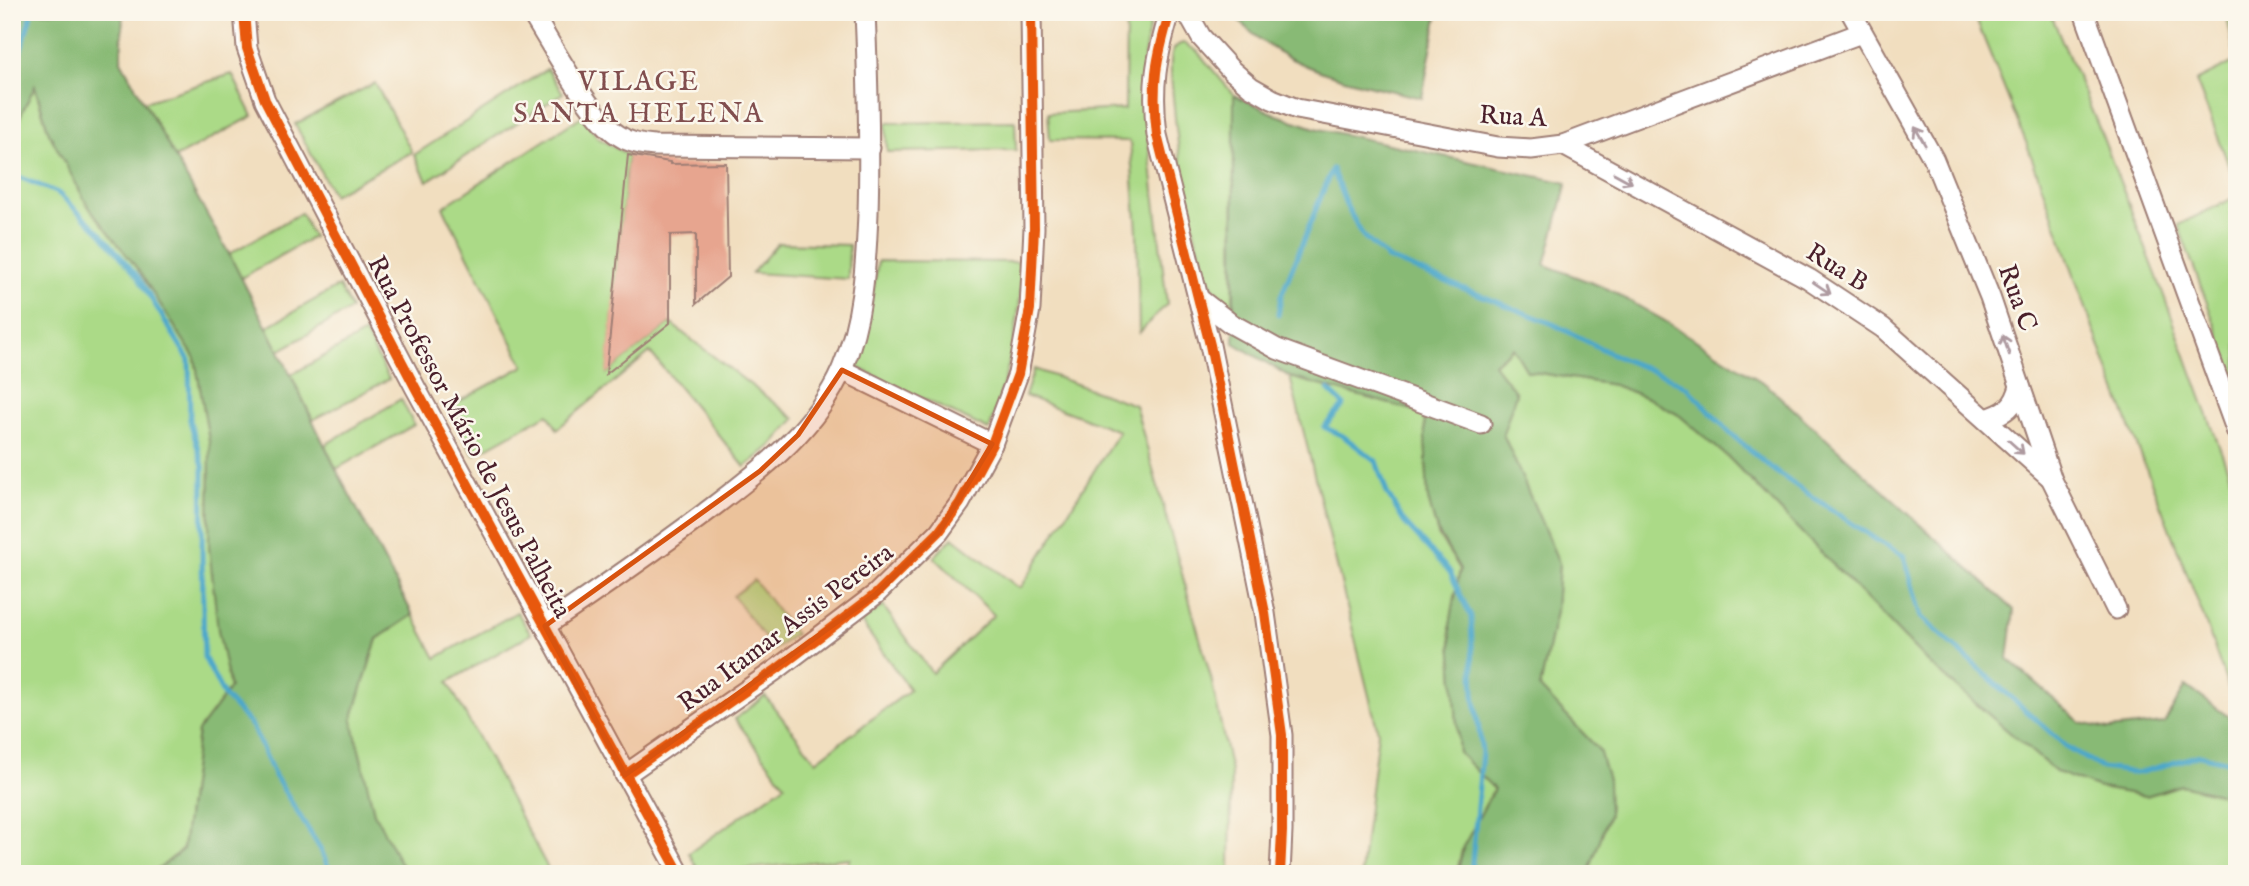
<svg xmlns="http://www.w3.org/2000/svg" width="2249" height="886" font-family="'IM FELL English',serif">
<rect width="100%" height="100%" fill="#fbf7ec"/>
<filter id="ink" filterUnits="userSpaceOnUse"><feTurbulence type="fractalNoise" baseFrequency=".0143" numOctaves="2"/><feDisplacementMap in="SourceGraphic" scale="14" xChannelSelector="R" yChannelSelector="G"/><feConvolveMatrix kernelMatrix="1 2 1 2 8 2 1 2 1" color-interpolation-filters="sRGB"/></filter>
<filter id="wash" filterUnits="userSpaceOnUse"><feTurbulence type="fractalNoise" baseFrequency=".00686" numOctaves="4" result="noise"/><feDisplacementMap in="SourceGraphic" scale="28" xChannelSelector="R" yChannelSelector="G"/><feGaussianBlur stdDeviation="1.57" result="paint"/><feColorMatrix in="noise" values="0 0 0 0 0 0 0 0 0 0 0 0 0 0 0 0 0 1.4 0 .05"/><feComposite in="paint" operator="in"/></filter>
<g filter="url(#wash)">
<rect width="100%" height="100%" fill="#f1debf"/>
<!-- green -->
<g fill="#abda87" stroke="#7a7c59" stroke-width="2">
<polygon points="1126,12 1152,12 1144,56 1143,95 1167,304 1139,333 1137,231 1130,141 1050,140 1048,113 1125,109"/>
<polygon points="1973,12 2050,12 2099,128 2157,277 2237,495 2237,713 2204,618 2110,375 2026,142"/>
<polygon points="2226,12 2237,12 2237,186 2196,81 2236,61"/>
<path d="M1183,43L1197,51L1234,95L1233,307L1212,286L1207,274C1187,217 1178,156 1173,97C1172,84 1169,67 1172,54C1174,47 1177,45 1183,43Z"/>
<polygon points="547,69 563,93 427,181 414,155"/>
<polygon points="232,74 253,116 175,158 144,102"/>
<polygon points="375,83 412,152 333,195 295,124"/>
<polygon points="34,85 47,127 85,201 137,268 195,358 210,446 209,547 230,688 198,731 183,849 160,868 146,874 12,874 12,133"/>
<polygon points="582,116 598,138 628,155 607,373 670,323 795,419 771,446 745,467 650,352 557,429 548,414 474,455 447,408 524,366 443,207"/>
<polygon points="1015,121 1016,150 887,152 886,123"/>
<polygon points="2237,196 2237,384 2178,225"/>
<polygon points="301,213 313,237 241,278 229,254"/>
<polygon points="778,243 849,245 848,279 752,273"/>
<path d="M878,261L1023,262C1020,324 1009,372 989,430L854,366L871,304Z"/>
<polygon points="339,286 351,309 279,351 267,327"/>
<polygon points="365,333 389,379 313,420 291,375"/>
<polygon points="1513,348 1527,371 1614,385 1648,398 1679,415 1729,458 1932,666 2056,772 2100,788 2146,796 2181,785 2237,798 2237,874 1588,874 1609,814 1599,750 1540,688 1556,611 1559,563 1503,434 1516,393 1494,364"/>
<polygon points="1034,369 1135,405 1211,678 1231,772 1230,874 843,874 850,858 700,874 689,853 785,785 735,719 765,696 816,761 910,690 861,622 883,606 932,673 994,615 934,557 953,537 1019,588 1022,586 1119,431 1025,396"/>
<polygon points="1290,377 1424,413 1428,499 1438,535 1460,569 1450,625 1459,753 1494,788 1462,850 1456,874 1361,874 1378,732"/>
<polygon points="401,399 414,425 336,469 325,445"/>
<polygon points="754,580 795,634 774,650 733,596"/>
<polygon points="517,612 531,634 448,682 551,874 406,874 374,813 352,720 377,639 413,615 436,658"/>
</g>
<!-- forest -->
<g fill="#88ba74" stroke="#696c50" stroke-width="2">
<polygon points="22,12 123,12 121,61 229,254 282,357 336,469 413,615 377,639 352,720 374,813 406,874 163,874 160,868 183,849 198,731 230,688 218,630 209,547 210,446 195,358 137,268 88,206 49,133 35,86 12,133 12,48"/>
<path d="M1232,12H1438L1422,98C1356,82 1277,70 1232,12Z"/>
<polygon points="1234,95 1277,115 1315,128 1567,183 1545,265 1608,289 1665,321 1767,385 2014,610 2008,659 2081,723 2108,729 2164,723 2186,686 2237,723 2237,798 2181,785 2146,796 2100,788 2056,772 1932,666 1729,458 1679,415 1648,398 1614,385 1527,371 1513,348 1494,364 1516,393 1503,434 1559,563 1556,611 1540,688 1599,750 1608,780 1609,814 1588,874 1457,874 1464,845 1494,789 1459,753 1450,625 1460,569 1437,530 1428,499 1424,413 1290,377 1234,343"/>
</g>
<g fill="none" stroke-linecap="round" stroke-linejoin="round">
<!-- stream -->
<g stroke="#4ca7ca" stroke-width="5">
<polyline points="1305,12 1307,17"/>
<polyline points="12,78 32,12"/>
<polyline points="1332,169 1347,207 1363,236 1387,258 1553,324 1622,359 1666,376 1687,387 1731,434 1776,472 1878,541 1904,556 1921,617 2067,747 2102,768 2138,773 2200,755 2237,764"/>
<polyline points="12,171 19,177 58,193 101,233 138,277 189,360 190,421 203,466 202,555 204,657 224,696 252,726 275,776 321,850 331,874"/>
<polyline points="1278,315 1281,296 1332,169"/>
<polyline points="1328,390 1344,405 1324,427 1343,436 1376,461 1387,493 1404,522 1450,572 1471,617 1474,694 1482,752 1471,874"/>
</g>
</g>
<g id="blocks">
<!-- building -->
<polygon fill="#e7a58f" points="628,155 670,162 670,164 726,163 728,277 696,304 696,234 670,235 670,323 606,374"/>
</g>
</g>
<g filter="url(#ink)">
<use href="#blocks" fill-opacity="0" stroke="#9e7e75" stroke-width="2"/>
<g fill="none" stroke-linecap="round" stroke-linejoin="round">
<!-- minor casing -->
<g stroke="#9e7e75" stroke-width="23">
<g id="minor">
<polyline points="244,12 247,48 265,100 415,387 680,874"/>
<path d="M531,12C551,43 590,117 618,135C629,143 641,145 654,146L870,148"/>
<path d="M1170,12C1156,59 1151,86 1157,135L1210,345L1265,613L1282,735V831L1280,874"/>
<polyline points="1187,12 1201,37 1230,69 1251,87 1272,99 1297,109 1498,147 1531,149 1563,145 1861,33"/>
<polyline points="1851,12 1934,160 1990,297 2052,480 2116,609"/>
<polyline points="2084,12 2237,432"/>
<polyline points="1563,145 1809,279 1883,328 2051,478"/>
<polyline points="1198,298 1230,323 1277,349 1481,424"/>
<polyline points="842,370 992,444"/>
<path d="M1986,419C2006,413 2015,406 2020,386"/>
<path d="M545,626C600,589 653,552 705,513C757,473 815,432 842,369C863,320 866,266 868,213C870,146 868,79 865,12"/>
<polyline points="625,775 777,669 876,594 939,532 960,503 992,444 1018,374 1030,309 1034,228 1031,12"/>
</g>
</g>
<!-- minor -->
<use href="#minor" stroke="#fff" stroke-width="19"/>
<!-- cycleway casing -->
<g stroke="#fbf7ec" stroke-width="15">
<g id="cycleway">
<polyline points="244,12 247,48 265,100 415,387 680,874"/>
<path d="M1170,12C1156,59 1151,86 1157,135L1210,345L1265,613L1282,735V831L1280,874"/>
<polyline points="625,775 777,669 876,594 939,532 960,503 992,444 1018,374 1030,309 1034,228 1031,12"/>
</g>
</g>
<!-- cycleway -->
<use href="#cycleway" stroke="#e8590c" stroke-width="10"/>
</g>
<!-- one-way arrows -->
<defs><path id="oneway-shaft" d="M-6 0H5M1.5-3L5.5 0L1.5 3" fill="none" stroke-width="1.6" stroke-linecap="round" stroke-linejoin="round" transform="scale(1.75)"/></defs>
<g stroke="#ae9aa0">
<use href="#oneway-shaft" transform="translate(1920 136) rotate(-120)"/>
<use href="#oneway-shaft" transform="translate(1623 178) rotate(29)"/>
<use href="#oneway-shaft" transform="translate(1822 288) rotate(34)"/>
<use href="#oneway-shaft" transform="translate(2006 345) rotate(-109)"/>
<use href="#oneway-shaft" transform="translate(2016 447) rotate(42)"/>
</g>
</g>
<!-- marked area -->
<path fill="#d8530f" fill-opacity="0.2" stroke="#d8530f" stroke-width="5" stroke-linejoin="round" d="M842,370L992,444L939,532L876,594L625,775L545,626L760,471L798,435Z"/>
<g text-anchor="middle" dominant-baseline="central" stroke-width="5" stroke-linejoin="round" paint-order="stroke">
<!-- street labels -->
<g font-size="26" fill="#4a1f2b" stroke="#fbf7ec">
<text transform="translate(1513 117) rotate(3)">Rua A</text>
<text transform="translate(1837 268) rotate(32)">Rua B</text>
<text transform="translate(2017 298) rotate(70)">Rua C</text>
<text transform="translate(469 437) rotate(62)">Rua Professor Mário de Jesus Palheita</text>
<text transform="translate(786 628) rotate(-37)">Rua Itamar Assis Pereira</text>
</g>
<!-- neighbourhood labels -->
<g font-size="28" letter-spacing="2" fill="#814e4e" stroke="#fbf7ec">
<text x="639" y="82">VILAGE<tspan x="639" dy="32">SANTA HELENA</tspan></text>
</g>
</g>
<!-- margin -->
<rect width="2249" height="886" fill="none" stroke="#fbf7ec" stroke-width="42"/>
</svg>
